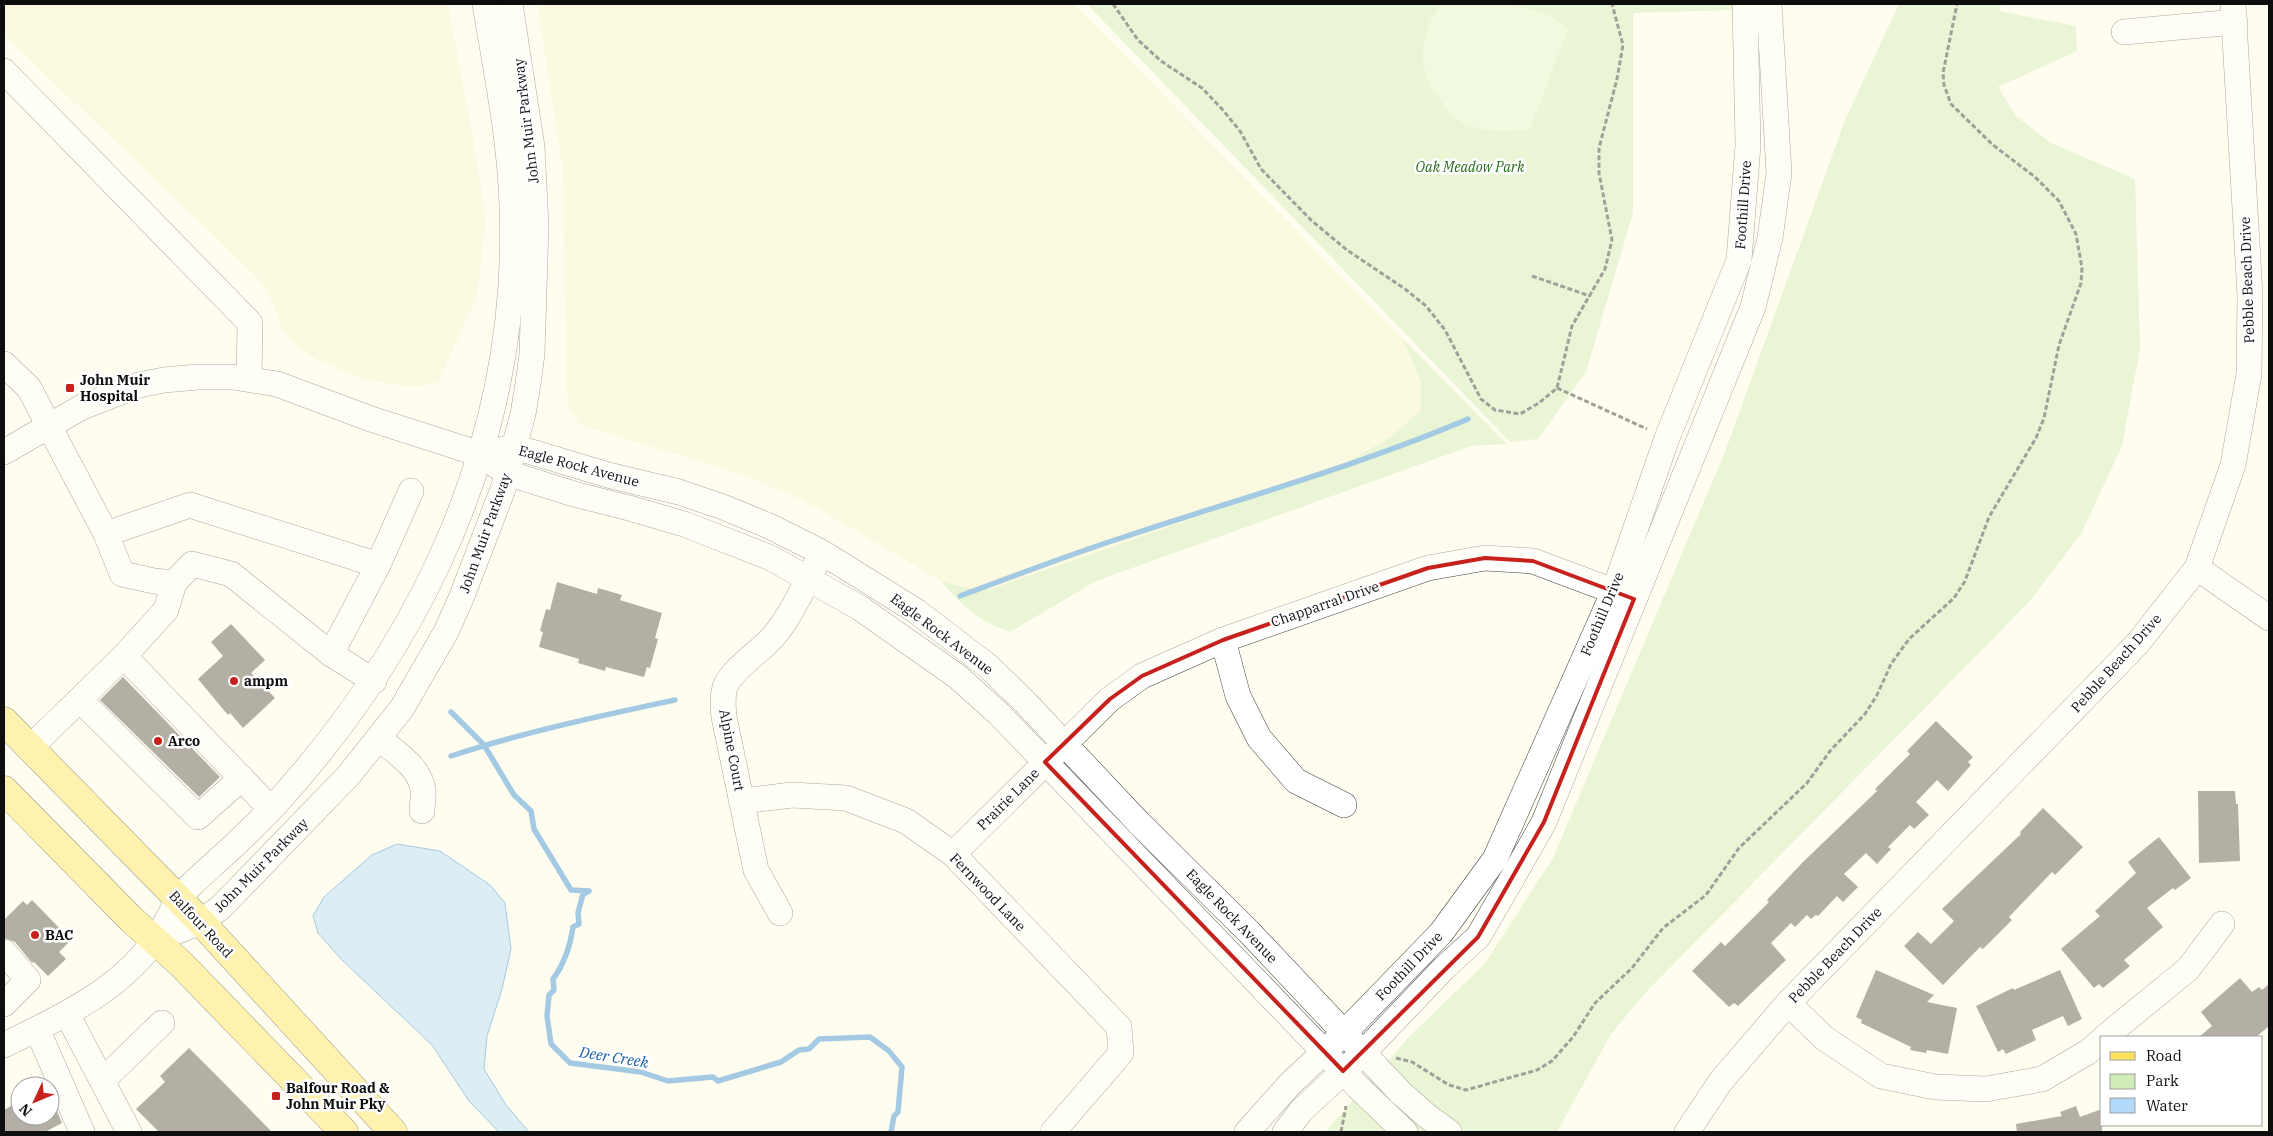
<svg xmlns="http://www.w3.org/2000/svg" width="2273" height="1136" font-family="'IBM Plex Serif',serif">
<rect width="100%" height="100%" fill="#fffdef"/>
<!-- farmland -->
<g fill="#f7f6ce">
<polygon points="4,4 448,4 471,126 486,219 477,296 438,383 412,387 362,379 316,359 295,345 281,328 273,303 259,279 4,35"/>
<polygon points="537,4 1074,4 1402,338 1421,381 1421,410 1391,437 1351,460 1223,508 991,589 967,588 941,581 803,500 738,473 580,425 569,409 566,386 563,172"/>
</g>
<!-- green -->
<g fill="#cfecb6">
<polygon points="1087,4 1733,4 1733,10 1633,13 1633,213 1586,372 1538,439 1510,442"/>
<polygon points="1899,4 2001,4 1999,11 2076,26 2077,51 1998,87 2016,116 2051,143 2135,179 2140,348 2122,446 2081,534 2029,602 1648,990 1611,1034 1557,1132 1325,1132 1410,1036 1486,962 1553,858 1725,452 1845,120"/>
<path d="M1402,338L1507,444L1471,446L1096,581L1010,632C977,620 963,607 941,581L967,588L991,589L1223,508L1351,460L1391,437L1421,410V381Z"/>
</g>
<!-- pitch -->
<path fill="#e1f3c9" d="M1440,4C1479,4 1541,0 1568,29L1530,130C1507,132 1471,133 1452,116C1448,112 1444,105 1440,100C1415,68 1419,37 1440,4Z"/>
<!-- water -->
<polygon fill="#b1d9fa" stroke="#338ad5" points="397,844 440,851 490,885 505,903 511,949 502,989 487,1036 484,1069 506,1105 529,1132 499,1132 469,1101 432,1045 341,959 318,933 313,916 324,897 372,855"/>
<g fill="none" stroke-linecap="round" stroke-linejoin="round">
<!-- stream -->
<g stroke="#338ad5" stroke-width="5.5">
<path d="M960,596C1014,576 1068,555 1124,537C1238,499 1358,466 1468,419"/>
<path d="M451,712L484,745L514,795L531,811L534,829L571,890L589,891L583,894L578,913L579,924L573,927C570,947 565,963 553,979L554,990L549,995L547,1016L551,1044L570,1063L641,1072L668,1081L713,1077L718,1081L781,1062L799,1050L809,1049L819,1039L870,1037L889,1051L902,1067L898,1112L894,1116L891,1132"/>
<path d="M451,756C524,732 600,716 675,700"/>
</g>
</g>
<!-- building -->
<g fill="#58504a">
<polygon points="557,582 597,594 598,588 622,595 620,600 662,613 655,638 658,639 650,668 647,667 644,677 606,667 605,671 578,663 579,659 539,647 543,632 540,631 546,609 550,610"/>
<polygon points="231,624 265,660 251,673 275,698 243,728 230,713 228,715 198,679 223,656 211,642"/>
<polygon points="123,677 220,777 199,797 100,700"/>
<polygon points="1936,721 1973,757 1968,762 1971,765 1948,791 1937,780 1916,802 1929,815 1914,829 1910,825 1888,847 1891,849 1877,864 1866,853 1844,874 1858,887 1843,902 1837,896 1818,916 1816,915 1811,919 1807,915 1795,927 1791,923 1771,943 1786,960 1738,1006 1734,1003 1729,1007 1692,971 1721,942 1725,946 1769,902 1767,900 1803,862 1877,791 1875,789 1910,754 1907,751"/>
<polygon points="2198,791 2235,791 2236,804 2238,804 2240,861 2199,863"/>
<polygon points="2043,808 2083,847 2055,875 2052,872 2009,917 2012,920 1983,949 1980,947 1943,985 1904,946 1918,932 1931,944 1954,921 1942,909 2021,834 2020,832"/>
<polygon points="2159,837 2191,878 2175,890 2173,888 2147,908 2163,927 2124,960 2130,966 2103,988 2099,984 2094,988 2061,949 2100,916 2095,911 2136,873 2128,862"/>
<polygon points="32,900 71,940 59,952 66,959 48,976 34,962 32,963 15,942 4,938 4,920 23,901 27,905"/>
<polygon points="1876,970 1934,995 1927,1002 1957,1008 1948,1054 1927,1050 1926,1053 1910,1050 1911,1047 1861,1023 1862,1020 1856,1017"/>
<polygon points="2060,970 2082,1019 2068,1026 2063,1016 2032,1030 2036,1040 2006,1054 2003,1049 1998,1052 1976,1006 2013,988 2014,990"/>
<polygon points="2240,978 2252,992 2259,987 2262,990 2269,984 2269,1026 2256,1037 2199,1037 2212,1026 2201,1012"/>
<polygon points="189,1048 223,1082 272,1132 159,1132 136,1109 165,1082 160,1076"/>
<polygon points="50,1095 62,1123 45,1132 4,1132 4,1110 20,1101 20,1116 50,1116"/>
<polygon points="2076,1106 2080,1117 2102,1109 2102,1132 2017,1132 2016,1124 2062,1116 2060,1112"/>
</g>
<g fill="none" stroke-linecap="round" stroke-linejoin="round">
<!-- minor casing -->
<g stroke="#414141" stroke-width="26">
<g id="minor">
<polyline points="2124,32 2235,22"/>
<polyline points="4,71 250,323 249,379"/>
<polyline points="4,364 29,388 106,534 190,505 378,565 411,491"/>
<polyline points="4,452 82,407 139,385 164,380 198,377 233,377 277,384 371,419 480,454 507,473 574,494 629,508 684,524 771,558 860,608 958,677 999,714 1358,1087 1405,1132"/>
<polyline points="480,454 515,447 608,475 679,492 723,507 769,526 823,553 916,611 988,666 1025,702 1139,823 1249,932 1401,1093 1427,1116 1449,1132"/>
<polyline points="106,534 122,574 154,581 174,583"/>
<polyline points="2197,568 2269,618"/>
<polyline points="1223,640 1238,696 1259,738 1296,781 1344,805"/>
<polyline points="331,654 374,681"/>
<polyline points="124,656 271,809"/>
<polyline points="80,700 198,817 242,778"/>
<path d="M380,739C396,753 420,767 423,790C424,797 422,804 422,811"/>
<polyline points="30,748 124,656 166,610 174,583 192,564 231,574 331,654 378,565"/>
<polyline points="742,801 792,795 846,798 906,821 953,854 1119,1027 1121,1053 1053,1132"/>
<polyline points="953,854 1110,699 1142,676 1223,640 1428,568 1485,558 1533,561 1629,597"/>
<path d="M780,913L756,870L724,717C723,707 722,697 725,687C731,670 761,651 773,637C791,616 803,588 816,564"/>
<polyline points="154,940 201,922 221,907 348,776 402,708 446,632 462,596 503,489 523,414 528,384 532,354 536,225 532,147 510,4"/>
<polyline points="4,952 28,980 4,1004"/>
<polyline points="1788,1003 1824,1038 1881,1076 1935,1087 1986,1089 2042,1079 2088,1052 2102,1040"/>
<polyline points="67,1014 129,1132"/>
<polyline points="37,1029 82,1132"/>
<polyline points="2105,1037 2188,969 2222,924"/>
<path d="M4,1045C59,1018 118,992 155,940C170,919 172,904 192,884C219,859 248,834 273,807C425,641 521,435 512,206C510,138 496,71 485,4"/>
<polyline points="103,1080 162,1023"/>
<polyline points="1247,1132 1290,1084 1344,1033 1441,933 1495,859 1614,591 1667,438 1739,260 1748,145 1745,4"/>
<polyline points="1285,1132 1301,1111 1363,1053 1444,968 1478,937 1514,875 1544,822 1753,307 1770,238 1779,173 1769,4"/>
<polyline points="1687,1132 1721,1081 1788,1003 2138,643 2197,568 2233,465 2249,374 2250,295 2233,4"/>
</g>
</g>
<!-- major casing -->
<g stroke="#1f1f1f" stroke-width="29">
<g id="major">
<polyline points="4,721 201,922 393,1132"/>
<polyline points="4,790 131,919 181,964 344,1132"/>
</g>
</g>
<!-- path -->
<g stroke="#303030" stroke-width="3" stroke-dasharray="5 2.5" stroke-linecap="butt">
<polyline points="1113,4 1138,40 1161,61 1202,88 1222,109 1240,131 1261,169 1312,221 1347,250 1405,289 1426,306 1445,330 1481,399 1495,410 1520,414 1539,403 1557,388 1572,326 1605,269 1612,240 1599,173 1599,148 1617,79 1623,45 1612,4"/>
<polyline points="1532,276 1590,296"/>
<polyline points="1557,388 1647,429"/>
<polyline points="1396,1058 1412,1062 1449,1085 1466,1090 1537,1070 1552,1061 1573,1037 1595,1003 1632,968 1663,928 1706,895 1739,848 1807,783 1830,751 1865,714 1877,695 1891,664 1909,639 1954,598 1965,581 1989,517 2036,438 2044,418 2059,345 2081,283 2082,268 2076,234 2059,201 2035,177 1993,145 1951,104 1944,85 1943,73 1957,4"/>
<polyline points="1341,1132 1346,1106"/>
</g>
<!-- minor -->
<use href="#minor" stroke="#fff" stroke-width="25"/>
<!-- major -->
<use href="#major" stroke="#ffe35f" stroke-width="28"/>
</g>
<!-- marked area -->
<path d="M0 0H2273V1136H0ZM1485,558L1533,561L1634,599L1544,822L1478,937L1343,1071L1045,762L1110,699L1142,676L1223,640L1428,568Z" fill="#fffdef" fill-opacity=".55" fill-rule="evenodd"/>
<path fill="none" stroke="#c7211e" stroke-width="4" stroke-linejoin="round" d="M1485,558L1533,561L1634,599L1544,822L1478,937L1343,1071L1045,762L1110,699L1142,676L1223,640L1428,568Z"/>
<!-- markers -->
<g fill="#c7211e" stroke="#fff" stroke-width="2">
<rect x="65" y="383" width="10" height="10" rx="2.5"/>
<circle cx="234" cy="681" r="5"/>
<circle cx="158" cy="741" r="5"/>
<circle cx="35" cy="935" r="5"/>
<rect x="271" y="1091" width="10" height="10" rx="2.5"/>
</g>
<g text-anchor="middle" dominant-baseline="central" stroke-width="5" stroke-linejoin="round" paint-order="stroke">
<!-- street labels -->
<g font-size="14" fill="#0e0e0e" stroke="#fff">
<text transform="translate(526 121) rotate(-97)">John Muir Parkway</text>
<text transform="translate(1743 205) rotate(-86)">Foothill Drive</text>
<text transform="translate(2247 280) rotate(-92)">Pebble Beach Drive</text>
<text transform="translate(579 466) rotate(15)">Eagle Rock Avenue</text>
<text transform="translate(485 533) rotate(-70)">John Muir Parkway</text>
<text transform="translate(1325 604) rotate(-19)">Chapparral Drive</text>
<text transform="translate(1602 614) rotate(-67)">Foothill Drive</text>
<text transform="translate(942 634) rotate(37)">Eagle Rock Avenue</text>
<text transform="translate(2116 663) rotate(-48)">Pebble Beach Drive</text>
<text transform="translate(732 750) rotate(79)">Alpine Court</text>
<text transform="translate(1008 799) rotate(-45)">Prairie Lane</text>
<text transform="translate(261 865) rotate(-45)">John Muir Parkway</text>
<text transform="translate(988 892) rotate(46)">Fernwood Lane</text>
<text transform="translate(1232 916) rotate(46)">Eagle Rock Avenue</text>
<text transform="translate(201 924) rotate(47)">Balfour Road</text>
<text transform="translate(1835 955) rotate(-46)">Pebble Beach Drive</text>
<text transform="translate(1409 966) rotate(-46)">Foothill Drive</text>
</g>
<!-- park labels -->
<g font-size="14" font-style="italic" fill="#256a1a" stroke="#fff">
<text x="1470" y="167">Oak Meadow Park</text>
</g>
<!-- poi labels -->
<g font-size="14" font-weight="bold" fill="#0e0e0e" stroke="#fff" text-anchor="start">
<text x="80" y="380">John Muir<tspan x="80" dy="16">Hospital</tspan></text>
<text x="244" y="681">ampm</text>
<text x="168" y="741">Arco</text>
<text x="45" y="935">BAC</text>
<text x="286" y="1088">Balfour Road &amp;<tspan x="286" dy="16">John Muir Pky</tspan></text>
</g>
<!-- water labels -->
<g font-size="15" font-style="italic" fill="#105ba8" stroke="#fff">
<text transform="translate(614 1057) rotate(9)">Deer Creek</text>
</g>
</g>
<!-- border -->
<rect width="2273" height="1136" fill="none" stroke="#0e0e0e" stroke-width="10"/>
<!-- legend -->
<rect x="2100" y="1036" width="162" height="90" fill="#ffffff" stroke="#9f9f9f"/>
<rect x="2110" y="1052" width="25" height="8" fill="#ffe35f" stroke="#9f9f9f"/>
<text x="2146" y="1061" font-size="15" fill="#0e0e0e">Road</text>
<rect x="2110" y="1074" width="25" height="15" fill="#cfecb6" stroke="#9f9f9f"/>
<text x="2146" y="1086" font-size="15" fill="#0e0e0e">Park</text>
<rect x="2110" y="1098" width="25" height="15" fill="#b1d9fa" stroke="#9f9f9f"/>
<text x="2146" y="1111" font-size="15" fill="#0e0e0e">Water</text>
<!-- north arrow -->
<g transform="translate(35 1101) rotate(226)"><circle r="24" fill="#ffffff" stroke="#9f9f9f"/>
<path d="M0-4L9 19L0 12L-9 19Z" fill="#c7211e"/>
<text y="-8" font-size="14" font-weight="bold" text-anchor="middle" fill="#0e0e0e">N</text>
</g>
</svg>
